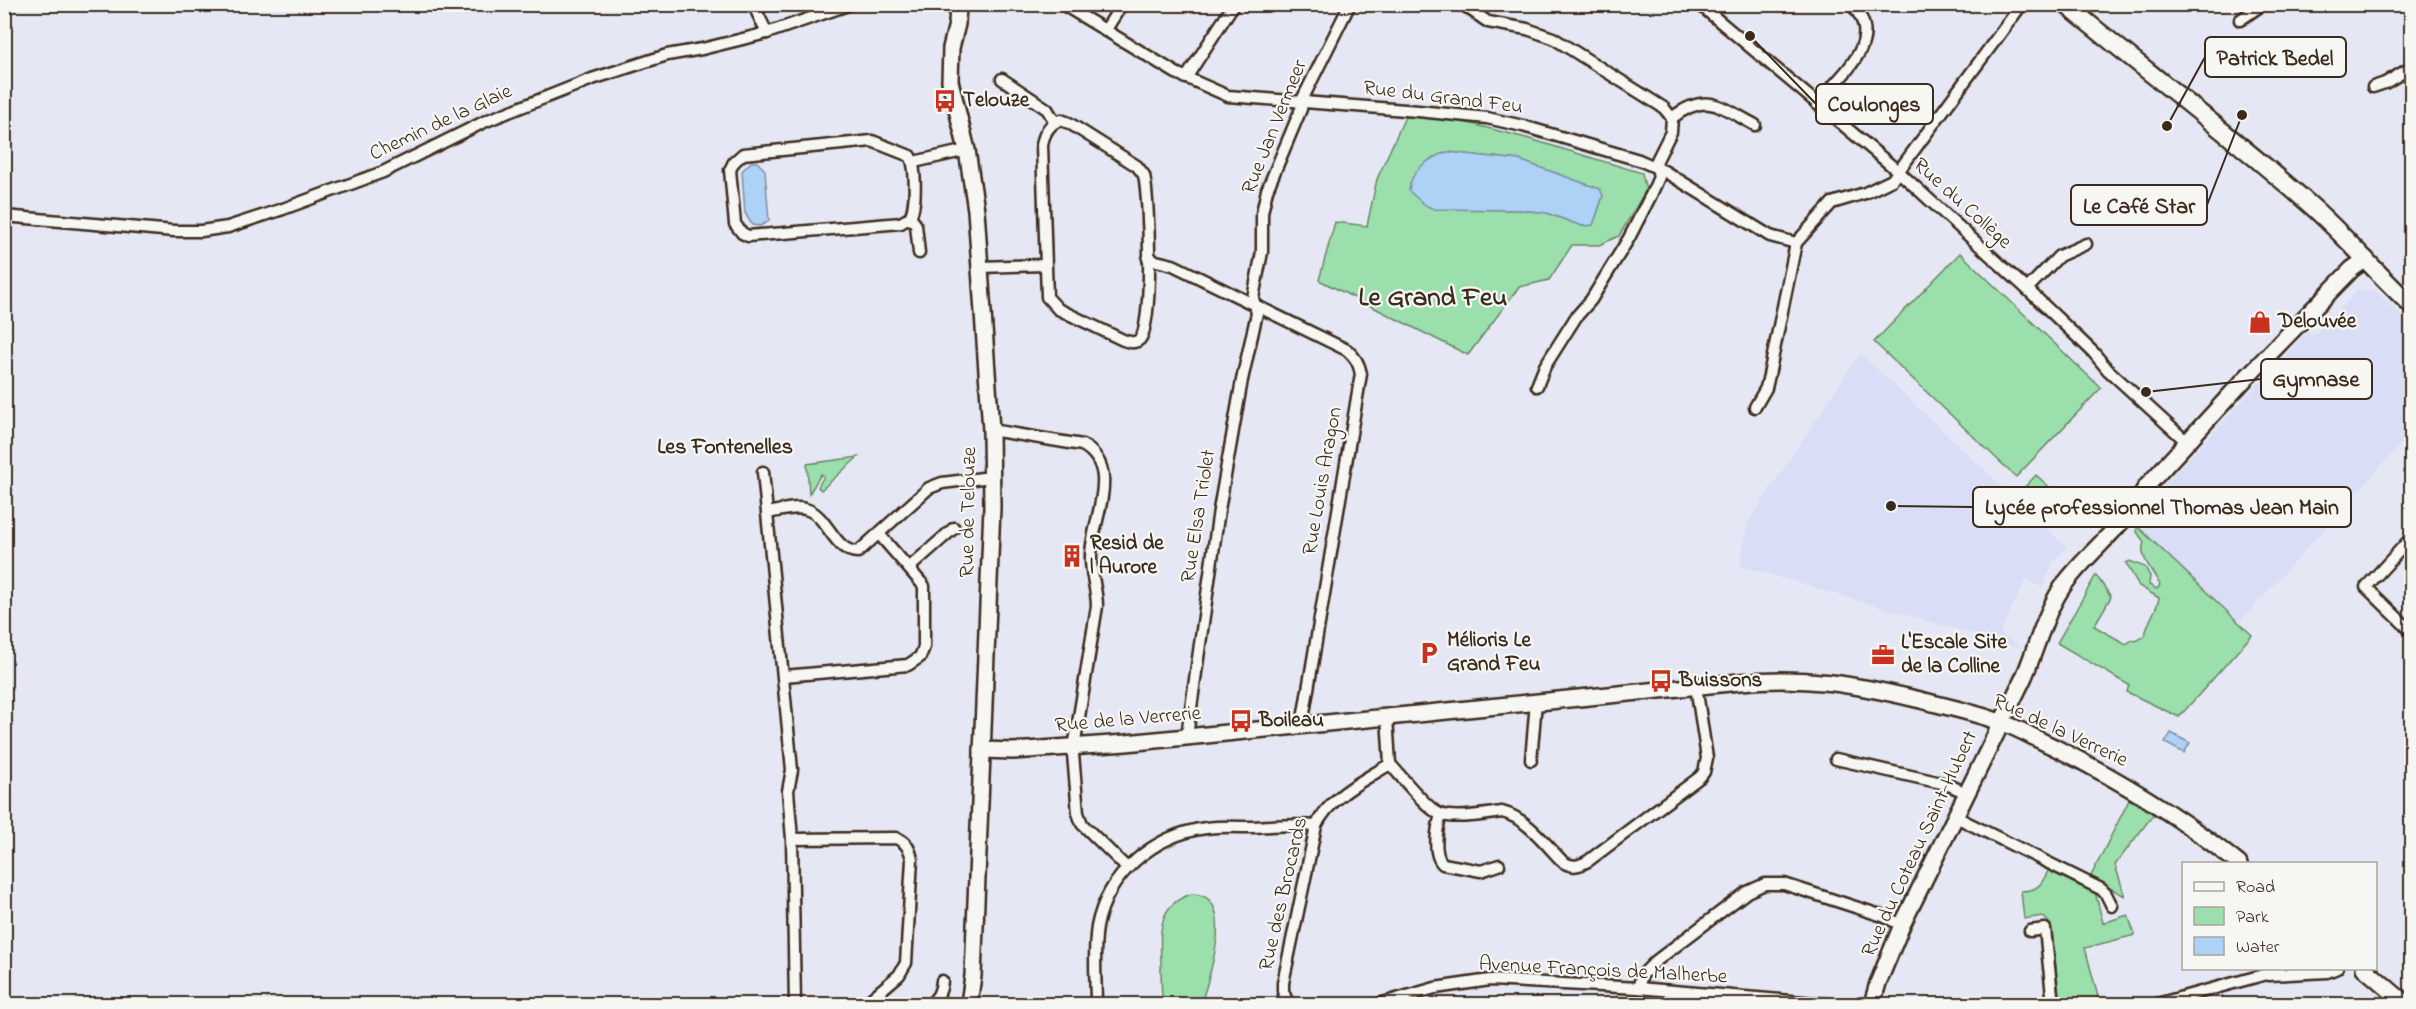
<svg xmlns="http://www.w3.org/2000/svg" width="2416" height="1009" font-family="'Indie Flower',sans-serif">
<rect width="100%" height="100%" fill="#e5e8f4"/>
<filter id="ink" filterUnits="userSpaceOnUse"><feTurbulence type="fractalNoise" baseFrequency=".0167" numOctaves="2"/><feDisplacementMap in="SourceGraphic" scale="12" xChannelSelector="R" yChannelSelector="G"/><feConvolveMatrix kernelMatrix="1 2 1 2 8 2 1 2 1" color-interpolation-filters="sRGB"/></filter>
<g filter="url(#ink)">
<!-- built -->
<g fill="#d9def6">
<polygon points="2358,290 2375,290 2411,325 2411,433 2240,622 2131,520 2307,332 2313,336"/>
<polygon points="1860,353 2067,547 2053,562 2043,588 2026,580 2000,633 2023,649 1740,566 1747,524"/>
</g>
<!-- green -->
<g fill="#9adfac" stroke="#6a8465" stroke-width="1.5" fill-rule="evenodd">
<path d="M1405,117L1449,118L1530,139L1642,173L1646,190L1619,236L1599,245H1572L1549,280L1519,287L1468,355L1319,280L1335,222L1367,226L1377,179ZM1448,152L1519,160L1600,189L1603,196L1593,225L1582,226L1547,213L1523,210L1434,209L1410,184C1419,167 1428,157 1448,152Z"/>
<polygon points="1960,253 2101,388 2016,477 1874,342"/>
<polygon points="858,457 821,490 818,487 824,476 821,474 809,494 807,464"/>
<polygon points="2036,475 2066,502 2052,517 2022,490"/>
<path d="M2137,526L2252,635L2179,717L2127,692L2129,685L2057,643L2096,575L2111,597L2094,626L2126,644L2132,640L2136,641L2145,636C2147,621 2157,611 2159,598L2139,586L2126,563L2130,561L2145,567L2150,576L2149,585L2157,589L2160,585C2154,572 2138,557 2144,542L2137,532Z"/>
<polygon points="2131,796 2156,811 2115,865 2125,896 2090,878"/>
<path d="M2049,869L2095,892L2103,923L2128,915L2135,935L2085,948L2100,1004H2060L2051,925L2043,916L2024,919L2021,891C2038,891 2042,884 2049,869Z"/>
<path d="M1192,894C1239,894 1208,980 1201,1004H1163C1161,991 1161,977 1161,962C1160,932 1157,904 1192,894Z"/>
</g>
<!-- water -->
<g fill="#acd2f6" stroke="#7f8fa0" stroke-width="1.5">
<path d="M1448,152L1519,160L1600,189L1603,196L1593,225L1582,226L1547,213L1523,210L1434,209L1425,205L1409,191C1410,170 1430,157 1448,152Z"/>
<polygon points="751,162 757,162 765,170 769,221 760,226 752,225 745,213 742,171"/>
<polygon points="2171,733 2190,743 2184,753 2165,743"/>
</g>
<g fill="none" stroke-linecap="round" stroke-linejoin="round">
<!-- street casing -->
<g stroke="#3b2a1e" stroke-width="15">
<g id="street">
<polyline points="753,4 767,33"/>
<polyline points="1062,4 1176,73 1228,96 1418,111 1487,118 1523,126 1639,160 1664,171 1770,236 1796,243 1832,203 1865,193 1892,180 2022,4"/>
<polyline points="1462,4 1488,22 1527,29 1553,38 1664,108 1672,118 1671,132 1656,162 1659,177 1651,195 1629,238 1591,300 1576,317 1545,366 1537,386"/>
<polyline points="1699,4 1899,172 2027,289 2093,352 2108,370 2188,443"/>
<polyline points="2078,15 2090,4"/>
<polyline points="2240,20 2263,4"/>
<polyline points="1105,31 1122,4"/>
<polyline points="1186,78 1234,4"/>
<polyline points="1002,79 1047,109 1055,122"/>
<polyline points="2373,87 2385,83 2412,67"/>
<path d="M1817,104C1840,75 1888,41 1851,4"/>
<path d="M1672,118C1707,91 1721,107 1755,125"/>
<path d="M1061,120L1069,123L1137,166L1144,175C1149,198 1154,322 1140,339C1135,344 1129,342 1123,340L1058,309L1047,297L1042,145C1044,133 1050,123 1061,120Z"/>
<path d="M872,141L910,156C916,166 917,209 909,218C907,220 903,221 901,223L748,236L742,233L735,224L730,170L734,162L743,154Z"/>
<polyline points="914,162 967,150"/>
<polyline points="4,216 174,231 201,231 228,227 283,209 383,172 486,121 592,79 667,55 702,49 767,33 851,4"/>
<polyline points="910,217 916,225 919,253"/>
<path d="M1148,259L1173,265L1347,350C1355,357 1359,363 1361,374L1302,725"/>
<polyline points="980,267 1044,265"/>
<polyline points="2027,289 2059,256 2086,244"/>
<polyline points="1755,407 1766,388 1769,375 1796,243"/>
<path d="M991,430L1082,445C1123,467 1092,519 1091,555C1090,573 1097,589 1097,606L1073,754L1078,813L1082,824L1127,868"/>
<polyline points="763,472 792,770 788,791 792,839 795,1004"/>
<path d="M768,513C779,511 794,506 805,509C828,514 833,552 858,552L929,488L942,483L991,477"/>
<polyline points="2412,537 2366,587 2412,632"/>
<polyline points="910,567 954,528"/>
<polyline points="784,676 908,665 920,657 924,647 924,586 879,534"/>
<polyline points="1187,736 1219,510 1242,380 1257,313 1253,298 1262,252 1262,213 1267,190 1301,109 1303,98 1350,4"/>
<polyline points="1836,759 1946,784 1967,793"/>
<polyline points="1531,760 1536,702"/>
<path d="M1390,764C1401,776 1427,809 1440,814C1455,820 1486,814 1502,812C1527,818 1546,845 1563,862C1573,868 1579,866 1588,861L1700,777L1704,772L1707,758L1696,686"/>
<path d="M1441,815C1437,828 1432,854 1443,864L1481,871L1499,865"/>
<polyline points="1956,817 2101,889 2106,894 2112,906"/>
<path d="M792,839L896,838C906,841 910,849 912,859L906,963L899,975L865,1004"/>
<polyline points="2030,931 2045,929 2053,1004"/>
<polyline points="2269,975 2327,972 2337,968"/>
<polyline points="1638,988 1642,975 1656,961 1747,892 1765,884 1784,884 1883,916 1902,925"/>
<polyline points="878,994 887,1004"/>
<path d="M930,1004C938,997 941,992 942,981"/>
<path d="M1096,1004C1096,979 1093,952 1097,927C1107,874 1154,835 1206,828C1221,826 1237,827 1252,827C1274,826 1295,824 1316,826"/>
<path d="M1288,1004L1283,991V983L1316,826C1330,796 1363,781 1390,764L1387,717"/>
<polyline points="1379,1004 1435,988 1490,980 1638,988 1827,1004"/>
<polyline points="2157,1004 2263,975 2279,968"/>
</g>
</g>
<!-- secondary casing -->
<g stroke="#3b2a1e" stroke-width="20">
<g id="secondary">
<polyline points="958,4 957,24 951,48 950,81 967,150 976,210 991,430 992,507 973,976 969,1004"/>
<path d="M982,750L1013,751L1126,743L1740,682C1806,676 1853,684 1916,699C1944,706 1973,712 2000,722C2019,728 2036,739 2054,747C2120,780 2181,817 2239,864"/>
<polyline points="2364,968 2406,1004"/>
<path d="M1872,1004L1878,983L1902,925L2023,679C2037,648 2045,610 2066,582C2091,550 2127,523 2146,487L2244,380L2352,269L2366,259"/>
</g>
</g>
<!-- primary casing -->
<g stroke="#3b2a1e" stroke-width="21">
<path id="primary" d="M2065,4C2146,71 2230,134 2308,203C2345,235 2376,273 2412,306"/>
</g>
<!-- street -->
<use href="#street" stroke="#f6f6f2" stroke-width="10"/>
<!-- secondary -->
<use href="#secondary" stroke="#f6f6f2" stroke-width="15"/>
<!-- primary -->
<use href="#primary" stroke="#f6f6f2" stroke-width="16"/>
</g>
</g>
<!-- icons -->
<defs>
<g id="bus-bare" transform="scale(1.8)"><path d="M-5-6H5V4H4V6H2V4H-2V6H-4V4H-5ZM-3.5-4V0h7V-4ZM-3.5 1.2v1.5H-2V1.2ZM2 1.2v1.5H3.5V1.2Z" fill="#c8321e" stroke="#f6f6f2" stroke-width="2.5" paint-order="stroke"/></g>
<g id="shop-bare" transform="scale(1.8)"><path d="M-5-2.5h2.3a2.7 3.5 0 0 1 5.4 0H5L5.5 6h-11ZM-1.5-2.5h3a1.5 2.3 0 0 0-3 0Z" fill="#c8321e" stroke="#f6f6f2" stroke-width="2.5" paint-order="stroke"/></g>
<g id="building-bare" transform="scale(1.8)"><path d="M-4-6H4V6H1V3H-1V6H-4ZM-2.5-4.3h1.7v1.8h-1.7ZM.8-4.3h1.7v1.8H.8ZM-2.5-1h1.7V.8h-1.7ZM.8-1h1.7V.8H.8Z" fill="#c8321e" stroke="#f6f6f2" stroke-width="2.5" paint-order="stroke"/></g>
<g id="parking-bare" transform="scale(1.8)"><path d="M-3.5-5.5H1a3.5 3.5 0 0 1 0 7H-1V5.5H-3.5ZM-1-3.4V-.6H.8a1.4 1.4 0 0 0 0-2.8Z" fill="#c8321e" stroke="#f6f6f2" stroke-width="2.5" paint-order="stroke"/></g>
<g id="office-bare" transform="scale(1.8)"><path d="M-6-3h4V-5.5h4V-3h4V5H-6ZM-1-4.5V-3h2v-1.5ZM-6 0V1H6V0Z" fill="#c8321e" stroke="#f6f6f2" stroke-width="2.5" paint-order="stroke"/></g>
</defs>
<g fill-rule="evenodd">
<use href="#bus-bare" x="945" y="101"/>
<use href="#shop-bare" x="2260" y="322"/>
<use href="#building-bare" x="1072" y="556"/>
<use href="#parking-bare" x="1429" y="653"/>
<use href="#office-bare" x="1883" y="655"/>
<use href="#bus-bare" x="1661" y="681"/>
<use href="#bus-bare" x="1241" y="721"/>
</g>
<g text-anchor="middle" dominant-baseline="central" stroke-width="4.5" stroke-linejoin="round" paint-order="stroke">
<!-- street labels -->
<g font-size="21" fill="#3b2a1e" stroke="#f6f6f2">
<text transform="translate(1443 98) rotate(7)">Rue du Grand Feu</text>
<text transform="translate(441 123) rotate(-25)">Chemin de la Glaie</text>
<text transform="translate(1275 127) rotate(-68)">Rue Jan Vermeer</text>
<text transform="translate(1962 204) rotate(42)">Rue du Collège</text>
<text transform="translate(1323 481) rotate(-80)">Rue Louis Aragon</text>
<text transform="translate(969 512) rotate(-89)">Rue de Telouze</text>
<text transform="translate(1199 516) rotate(-81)">Rue Elsa Triolet</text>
<text transform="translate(1128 720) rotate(-5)">Rue de la Verrerie</text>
<text transform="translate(2060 731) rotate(25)">Rue de la Verrerie</text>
<text transform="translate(1920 844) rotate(-65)">Rue du Coteau Saint-Hubert</text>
<text transform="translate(1284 894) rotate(-77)">Rue des Brocards</text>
<text transform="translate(1603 971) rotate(3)">Avenue François de Malherbe</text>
</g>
<!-- poi labels -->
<g font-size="21" font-weight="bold" fill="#3b2a1e" stroke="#f6f6f2" text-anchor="start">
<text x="963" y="101">Telouze</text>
<text x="2278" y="322">Delouvée</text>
<text x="1090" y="544">Resid de<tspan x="1090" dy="24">l Aurore</tspan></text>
<text x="1447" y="641">Mélioris Le<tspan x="1447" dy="24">Grand Feu</tspan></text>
<text x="1901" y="643">L'Escale Site<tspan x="1901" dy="24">de la Colline</tspan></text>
<text x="1679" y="681">Buissons</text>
<text x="1259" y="721">Boileau</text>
</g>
<!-- neighbourhood labels -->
<g font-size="22" font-weight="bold" fill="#3b2a1e" stroke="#f6f6f2">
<text x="725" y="448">Les Fontenelles</text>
</g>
<!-- district labels -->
<g font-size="27" font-weight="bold" fill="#3b2a1e" stroke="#f6f6f2">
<text x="1433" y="298">Le Grand Feu</text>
</g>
</g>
<!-- callouts -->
<path fill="none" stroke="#3b2a1e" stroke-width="2" d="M2167 126L2205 57M1750 36L1816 104M2242 115L2207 205M2146 392L2261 379M1891 506L1973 507"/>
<g fill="#3b2a1e" stroke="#f6f6f2" stroke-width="2">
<circle cx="2167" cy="126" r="6"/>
<circle cx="1750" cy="36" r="6"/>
<circle cx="2242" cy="115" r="6"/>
<circle cx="2146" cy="392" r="6"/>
<circle cx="1891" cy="506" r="6"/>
</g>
<g fill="#f6f6f2" stroke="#3b2a1e" stroke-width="2">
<rect x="2205" y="37" width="141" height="40" rx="6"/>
<rect x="1816" y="84" width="117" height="40" rx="6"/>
<rect x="2071" y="185" width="136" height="40" rx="6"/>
<rect x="2261" y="359" width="111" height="40" rx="6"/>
<rect x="1973" y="487" width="378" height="40" rx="6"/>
</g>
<g font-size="22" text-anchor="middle" font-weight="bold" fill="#3b2a1e">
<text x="2275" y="65">Patrick Bedel</text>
<text x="1874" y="111">Coulonges</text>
<text x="2139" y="213">Le Café Star</text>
<text x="2316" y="386">Gymnase</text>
<text x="2162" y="514">Lycée professionnel Thomas Jean Main</text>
</g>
<!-- margin -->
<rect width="2416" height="1009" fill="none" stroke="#f6f6f2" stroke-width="24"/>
<rect x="12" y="12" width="2392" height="985" fill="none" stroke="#3b2a1e" stroke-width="2" filter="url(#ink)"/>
<!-- legend -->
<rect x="2182" y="862" width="195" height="108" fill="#f6f6f2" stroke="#aba49d" stroke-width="1.5"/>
<rect x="2194" y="882" width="30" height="9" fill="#f6f6f2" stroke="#aba49d" stroke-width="1.5"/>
<text x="2236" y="892" font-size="18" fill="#3b2a1e">Road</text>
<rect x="2194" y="907" width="30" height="18" fill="#9adfac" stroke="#aba49d" stroke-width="1.5"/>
<text x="2236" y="922" font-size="18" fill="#3b2a1e">Park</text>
<rect x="2194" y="937" width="30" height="18" fill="#acd2f6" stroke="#aba49d" stroke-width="1.5"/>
<text x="2236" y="952" font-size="18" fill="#3b2a1e">Water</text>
</svg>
